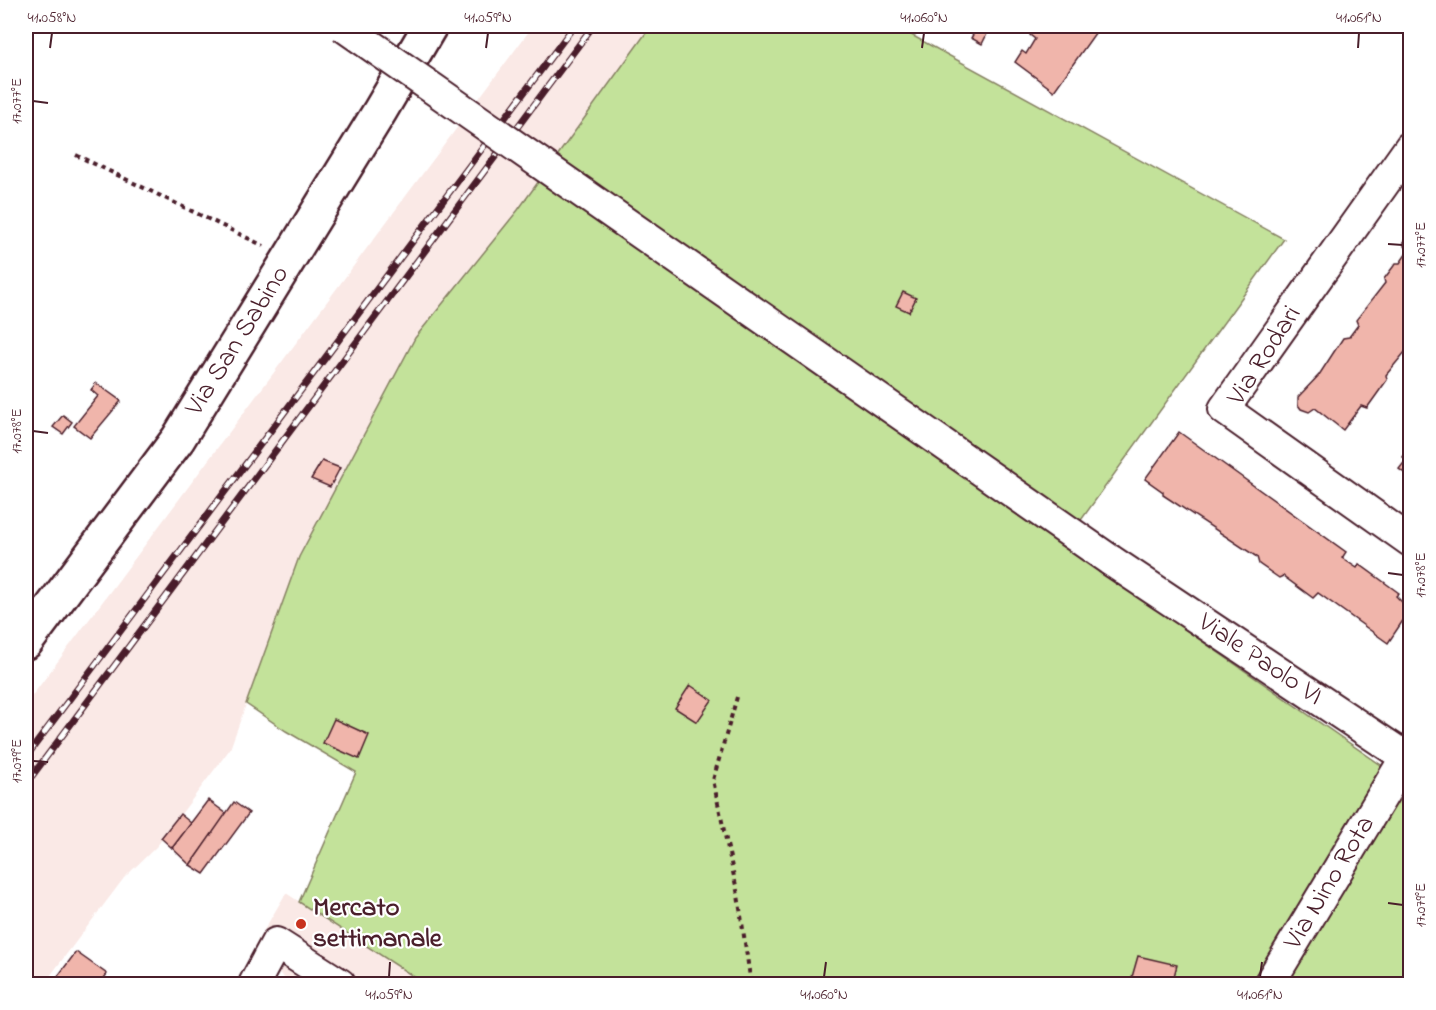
<svg xmlns="http://www.w3.org/2000/svg" width="1436" height="1010" font-family="'Indie Flower',sans-serif">
<rect width="100%" height="100%" fill="#fff"/>
<filter id="ink" filterUnits="userSpaceOnUse"><feTurbulence type="fractalNoise" baseFrequency=".0167" numOctaves="2"/><feDisplacementMap in="SourceGraphic" scale="12" xChannelSelector="R" yChannelSelector="G"/><feConvolveMatrix kernelMatrix="1 2 1 2 8 2 1 2 1" color-interpolation-filters="sRGB"/></filter>
<g filter="url(#ink)">
<!-- built -->
<g fill="#fae9e6">
<polygon points="533,26 651,26 518,210 415,338 299,557 230,749 157,846 124,878 44,984 26,984 26,704"/>
<polygon points="286,893 425,984 294,984 283,977 254,947"/>
</g>
<!-- green -->
<polygon fill="#c3e29a" stroke="#868062" stroke-width="1.5" points="651,26 895,26 1284,239 1063,545 1410,785 1410,984 425,984 299,902 356,772 286,731 246,704 299,557 415,338 518,210"/>
<!-- building -->
<g fill="#f0b5ab" stroke="#4a1f2b" stroke-width="1.5">
<polygon points="978,26 991,26 982,44 971,38"/>
<polygon points="1036,26 1093,26 1098,29 1054,91 1015,62 1022,51 1026,54 1035,39 1030,35"/>
<polygon points="1410,232 1410,346 1386,375 1387,380 1367,408 1361,406 1343,430 1315,408 1309,412 1301,409 1298,405 1298,397 1319,375 1343,338 1349,337 1358,325 1356,320 1385,283 1384,279 1396,263 1400,263 1409,250 1404,246 1404,241"/>
<polygon points="903,292 916,298 909,312 896,306"/>
<polygon points="96,383 121,401 90,438 74,426 98,396 91,390"/>
<polygon points="63,415 72,422 63,434 53,427"/>
<polygon points="1179,432 1346,552 1342,558 1357,568 1359,564 1399,593 1396,596 1410,610 1388,643 1318,593 1313,598 1283,576 1279,578 1259,564 1257,557 1163,495 1163,492 1145,479"/>
<polygon points="1410,446 1410,477 1399,469 1407,459 1403,457"/>
<polygon points="322,461 340,468 330,487 311,479"/>
<polygon points="690,685 712,700 697,722 675,708"/>
<polygon points="334,719 369,735 359,759 323,743"/>
<polygon points="208,800 227,814 190,865 172,848"/>
<polygon points="234,802 249,813 204,874 190,865"/>
<polygon points="180,814 191,823 172,848 161,838"/>
<polygon points="76,952 107,974 100,984 52,984"/>
<polygon points="1138,956 1177,965 1172,984 1130,984"/>
</g>
<g fill="none" stroke-linecap="round" stroke-linejoin="round">
<!-- minor casing -->
<g stroke="#4a1f2b" stroke-width="34">
<g id="minor">
<polyline points="1410,147 1224,409 1410,541"/>
<polyline points="1110,560 1410,760"/>
<polyline points="254,984 276,943 340,984"/>
<polyline points="1269,984 1410,750"/>
</g>
</g>
<!-- tertiary casing -->
<g stroke="#4a1f2b" stroke-width="38">
<polyline id="tertiary" points="26,642 178,439 380,111 430,26"/>
</g>
<!-- path -->
<g stroke="#4a1f2b" stroke-width="4" stroke-dasharray="4.5 4.5" stroke-linecap="butt">
<polyline points="76,155 264,246"/>
<polyline points="737,697 713,780 738,895 751,984"/>
</g>
<!-- minor -->
<use href="#minor" stroke="#fff" stroke-width="30"/>
<!-- tertiary -->
<use href="#tertiary" stroke="#fff" stroke-width="33"/>
<!-- rail casing -->
<g stroke="#4a1f2b" stroke-width="7">
<g id="rail">
<polyline points="26,757 574,26"/>
<polyline points="26,784 593,26"/>
</g>
</g>
<!-- rail -->
<use href="#rail" stroke="#fff" stroke-width="4.5" stroke-dasharray="14" stroke-linecap="butt"/>
<!-- minor-bridge casing -->
<g stroke="#4a1f2b" stroke-width="34" stroke-linecap="butt">
<polyline id="minor-bridge" points="343,26 1110,560"/>
</g>
<!-- minor-bridge -->
<use href="#minor-bridge" stroke="#fff" stroke-width="30"/>
</g>
</g>
<!-- ticks -->
<path fill="none" stroke="#4a1f2b" stroke-width="2" d="M50,48L52,33M486,48L488,33M922,48L924,33M1358,48L1359,33M33,101L48,103M1388,244L1403,245M33,431L48,433M1388,573L1403,575M33,761L48,762M1388,903L1403,905M389,977L390,962M824,977L826,962M1260,977L1262,962"/>
<!-- markers -->
<circle fill="#c8321e" stroke="#fff" stroke-width="2" cx="301" cy="924" r="6"/>
<g text-anchor="middle" dominant-baseline="central" stroke-width="4.5" stroke-linejoin="round" paint-order="stroke">
<!-- street labels -->
<g font-size="27" fill="#4a1f2b" stroke="#fff">
<text transform="translate(238 341) rotate(-58)">Via San Sabino</text>
<text transform="translate(1265 356) rotate(-57)">Via Rodari</text>
<text transform="translate(1260 660) rotate(34)">Viale Paolo VI</text>
<text transform="translate(1330 883) rotate(-59)">Via Nino Rota</text>
</g>
<!-- poi labels -->
<g font-size="27" font-weight="bold" fill="#4a1f2b" stroke="#fff" text-anchor="start">
<text x="313" y="908">Mercato<tspan x="313" dy="31">settimanale</tspan></text>
</g>
</g>
<!-- margin -->
<rect width="1436" height="1010" fill="none" stroke="#fff" stroke-width="66"/>
<rect x="33" y="33" width="1370" height="944" fill="none" stroke="#4a1f2b" stroke-width="2"/>
<g font-size="15" text-anchor="middle" fill="#4a1f2b">
<text x="52" y="22">41.058°N</text>
<text x="488" y="22">41.059°N</text>
<text x="924" y="22">41.060°N</text>
<text x="1359" y="22">41.061°N</text>
<text transform="translate(16 101) rotate(-90)" y="5">17.077°E</text>
<text transform="translate(1420 245) rotate(-90)" y="5">17.077°E</text>
<text transform="translate(16 431) rotate(-90)" y="5">17.078°E</text>
<text transform="translate(1420 575) rotate(-90)" y="5">17.078°E</text>
<text transform="translate(16 761) rotate(-90)" y="5">17.079°E</text>
<text transform="translate(1420 905) rotate(-90)" y="5">17.079°E</text>
<text x="389" y="999">41.059°N</text>
<text x="824" y="999">41.060°N</text>
<text x="1260" y="999">41.061°N</text>
</g>
</svg>
